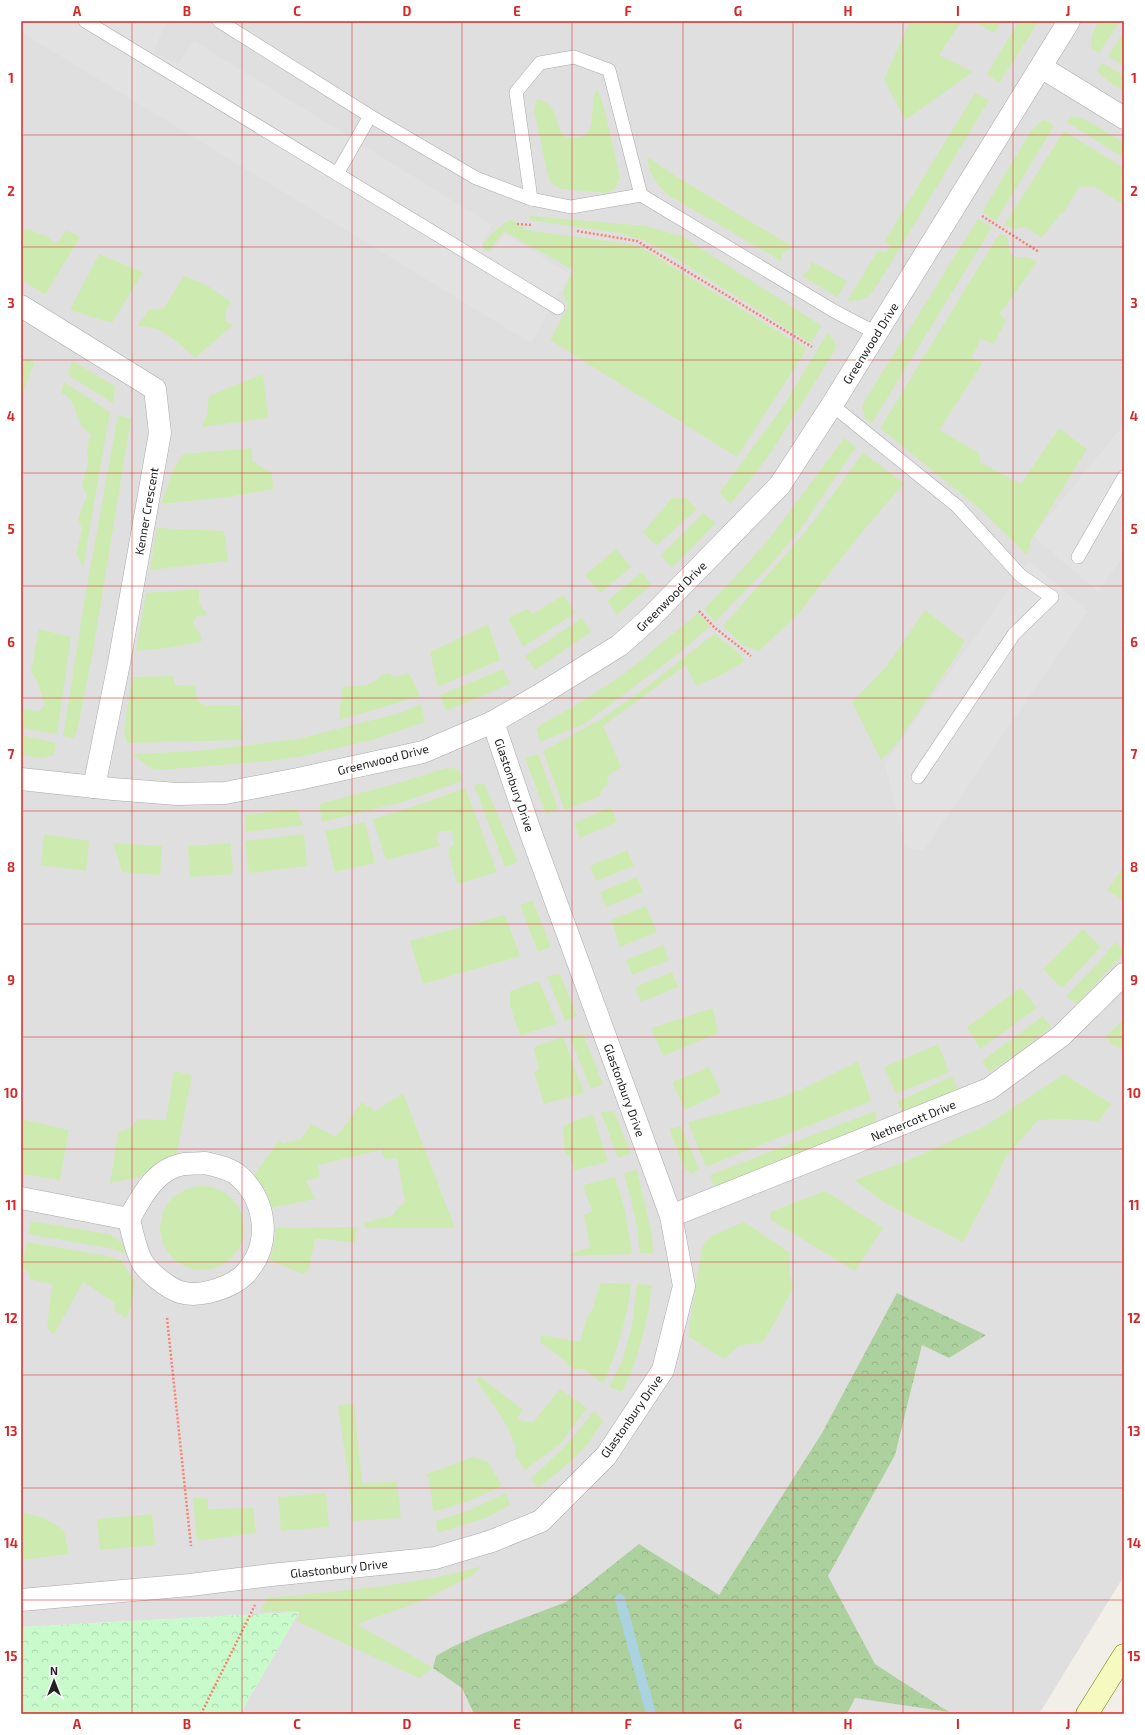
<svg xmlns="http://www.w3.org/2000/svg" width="1145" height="1735" font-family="'Exo 2',sans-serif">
<defs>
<pattern id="forest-crowns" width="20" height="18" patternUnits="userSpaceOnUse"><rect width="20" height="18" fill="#add19e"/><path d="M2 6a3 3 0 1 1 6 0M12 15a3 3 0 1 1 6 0" fill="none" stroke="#95b388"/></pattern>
<pattern id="park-crowns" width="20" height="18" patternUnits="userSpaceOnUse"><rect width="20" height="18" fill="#c8facc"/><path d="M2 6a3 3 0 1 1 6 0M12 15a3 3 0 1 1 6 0" fill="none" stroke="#acd6af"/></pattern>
</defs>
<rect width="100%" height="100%" fill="#f2efe9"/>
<!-- residential -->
<polygon fill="#e0dfdf" points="21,21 1124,21 1124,1576 1039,1714 240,1714 299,1612 21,1627"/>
<!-- grass -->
<g fill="#cdebb0">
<polygon points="910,21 962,21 939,55 973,72 905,120 884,79"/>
<polygon points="972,21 1001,21 994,33"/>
<polygon points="1019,21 1039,21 999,83 987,74"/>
<path d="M1099,21H1120L1099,53L1092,49C1089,40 1094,29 1099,21Z"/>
<polygon points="1124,31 1124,66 1108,56"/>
<polygon points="1102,63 1124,75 1124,92 1109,82 1097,71"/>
<path d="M597,89L604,107L620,178L615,189L606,193L561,189L551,183L547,172L534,110L537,99C566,104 549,142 576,138C601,135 587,104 597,89Z"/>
<polygon points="975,93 989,100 886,271 870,295 861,300 847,301 877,252 886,252 891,245 884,242"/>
<polygon points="1071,116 1083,118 1124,143 1124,158 1067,122"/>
<polygon points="1043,120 1048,121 1054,126 996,221 982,212 1031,131"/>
<polygon points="1064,131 1124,168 1124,205 1093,186 1079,187 1064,212 1060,214 1042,238 1026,227 1014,229 1004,225"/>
<path d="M648,157L669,172L793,247L782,254L781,261L668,195C657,185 647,172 648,157Z"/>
<polygon points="530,216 646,226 682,236 822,326 810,343 675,258 643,240 619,233 529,220"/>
<path d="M511,219L526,230L637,245L807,349L737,457L550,340L568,307L563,293L573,270L504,231L489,251L484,250L483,244C491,233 500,226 511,219Z"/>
<polygon points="978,219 992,227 872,423 865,418 862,405"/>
<polygon points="30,229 37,234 46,235 53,243 59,241 66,230 80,237 45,295 21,279 21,231"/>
<polygon points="999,234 1007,237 1010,253 1015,257 1027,257 1037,262 1000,314 1006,320 994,344 981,339 971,358 983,362 939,430 979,453 980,462 1021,484 1059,428 1087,449 1031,540 1027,555 982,511 880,428"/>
<polygon points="99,254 143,272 112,323 70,310"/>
<polygon points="811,261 847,281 837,297 802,276 810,268"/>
<path d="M184,276L208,286L231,302L225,312L226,322L233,325L195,358C177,342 164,326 137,326L149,310L164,308Z"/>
<polygon points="828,332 836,345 835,350 770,454 731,504 719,493 784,405"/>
<polygon points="26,358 34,363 21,398 21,371"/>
<polygon points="72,361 115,386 113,403 68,375"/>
<polygon points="263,374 268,418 202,427 207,414 209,396"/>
<path d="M64,382L110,412L83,567L76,553L82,529L78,519L87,495L82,486L88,463L87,447L91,434C75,426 79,409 69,398C67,396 63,394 61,392Z"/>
<polygon points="118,415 131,419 92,657 77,731 74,738 63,736 86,591"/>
<polygon points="844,438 856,447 800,530 771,564 715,622 704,609 749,562 776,530"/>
<polygon points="252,448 252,461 272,473 273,489 228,497 161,504 173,470 183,454"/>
<polygon points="863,453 904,483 857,538 799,613 758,652 755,649 744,646 723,626 806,531"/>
<polygon points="672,498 686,498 697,509 656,546 643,532"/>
<polygon points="703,513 716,523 672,568 661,555"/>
<polygon points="157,528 224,531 228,561 150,570"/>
<polygon points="616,549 631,567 600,593 585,575"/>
<polygon points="642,572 651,585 617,615 607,601"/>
<polygon points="199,589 199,603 207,615 197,616 193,622 198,632 202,636 201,642 166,648 136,651 146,593"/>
<polygon points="563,595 575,613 523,647 508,618 527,609 533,614"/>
<polygon points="925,610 965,641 955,658 896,745 881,760 852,702 886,667"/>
<polygon points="698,613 710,626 679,653 584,724 540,742 536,729 545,722 573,707 624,674"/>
<polygon points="582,618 591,632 535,670 525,656"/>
<polygon points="488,624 500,660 438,687 430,652"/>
<polygon points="39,629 71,637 57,734 21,728 21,708 39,712 45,705 37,681 31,671"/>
<polygon points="714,634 737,651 745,661 723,674 696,686 686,665 603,726 621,767 607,776 609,782 602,789 600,796 565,810 543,751 601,719 644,689"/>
<polygon points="503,669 510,684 446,711 440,695"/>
<path d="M389,673L394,677L409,673L420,696L339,720L342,687C352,686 366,687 375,681C381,676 380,675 389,673Z"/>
<polygon points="173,676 175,685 195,686 197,700 205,706 240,705 242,740 127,743 124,730 132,677"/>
<polygon points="421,704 425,722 372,740 298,757 267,761 161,770 149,768 133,754 197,751 298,739 400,713"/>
<polygon points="21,735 56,743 54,755 40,758 21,755"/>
<polygon points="538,754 558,809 546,814 525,758"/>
<polygon points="447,768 459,769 462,781 403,802 322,822 319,804 391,785"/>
<polygon points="484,783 518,862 505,867 474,785"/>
<polygon points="465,788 497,872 457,884 448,850 454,844 452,831 439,831 436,838 440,846 386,860 373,819 418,805"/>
<polygon points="611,807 617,822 580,838 574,823"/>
<polygon points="296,808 303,825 246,832 245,815"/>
<polygon points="365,822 375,863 335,872 325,831"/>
<polygon points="44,834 89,841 86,871 41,865"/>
<polygon points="304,834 307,866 249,873 245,841"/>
<polygon points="113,843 162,846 160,875 122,872"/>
<polygon points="231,843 233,874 190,877 188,846"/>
<polygon points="627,850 634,866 596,881 590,866"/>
<polygon points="1124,866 1124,901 1107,890"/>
<polygon points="637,877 643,892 606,907 600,892"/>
<polygon points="533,901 551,947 538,952 520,905"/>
<polygon points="646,906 657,932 620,947 611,920"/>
<polygon points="505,915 520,956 423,984 410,941"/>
<polygon points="1083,929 1101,947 1062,988 1043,969"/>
<polygon points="1115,942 1124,950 1124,953 1077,1004 1066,996 1097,964"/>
<polygon points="663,945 669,960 632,975 626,960"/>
<polygon points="672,972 678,987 641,1002 635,987"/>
<polygon points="560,974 577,1016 565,1021 547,976"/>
<polygon points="539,981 557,1024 520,1035 510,1006 510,991"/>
<polygon points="1021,987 1037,1008 980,1049 967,1027"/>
<polygon points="713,1008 718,1033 663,1056 651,1028"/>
<polygon points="1043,1016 1051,1027 1018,1053 989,1072 982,1061"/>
<polygon points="1124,1019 1124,1050 1111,1044 1106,1036"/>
<polygon points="583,1034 603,1084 591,1089 570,1038"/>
<polygon points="563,1037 584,1093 544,1104 534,1072 539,1069 534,1049 536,1046"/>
<polygon points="938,1044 949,1072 896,1094 884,1067"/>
<polygon points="858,1061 871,1101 706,1167 688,1122 779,1098 809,1086"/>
<polygon points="709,1067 721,1093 685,1110 672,1082"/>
<polygon points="174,1071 192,1075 176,1157 137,1178 110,1183 118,1133 132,1126 138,1119 166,1120"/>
<polygon points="1064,1074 1111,1104 1099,1121 1066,1119 1038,1120 1005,1158 991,1190 963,1242 885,1203 854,1180 904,1162 985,1126"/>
<polygon points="952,1076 958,1089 904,1115 897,1102"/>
<polygon points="403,1093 455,1228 365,1228 364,1223 393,1215 398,1207 405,1203 397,1158 385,1160 381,1150 318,1165 319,1177 306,1181 315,1199 271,1208 265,1189 253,1176 279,1140 283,1144 301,1139 311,1124 336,1137 362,1102 375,1111"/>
<polygon points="614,1111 631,1154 618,1158 601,1112"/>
<polygon points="875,1111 877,1123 722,1185 714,1186 710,1175"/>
<polygon points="593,1114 608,1162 574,1170 570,1156 565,1154 563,1126"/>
<polygon points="21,1119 69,1130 60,1180 21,1174"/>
<polygon points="681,1126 699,1169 692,1174 684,1167 669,1129"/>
<polygon points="637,1169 652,1235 653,1254 640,1253 636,1221 624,1173"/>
<polygon points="615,1177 625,1211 632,1254 569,1256 568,1255 590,1247 584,1215 592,1211 583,1185"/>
<circle cx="202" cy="1228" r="42"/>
<polygon points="825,1191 883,1228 855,1271 771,1220 770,1212"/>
<polygon points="31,1221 109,1234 126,1246 131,1260 124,1253 113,1249 28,1234"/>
<polygon points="744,1222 789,1252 789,1272 793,1288 778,1317 762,1343 740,1345 724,1359 688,1336 702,1247 711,1236"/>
<polygon points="357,1227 355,1243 326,1239 315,1239 309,1269 303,1274 269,1260 274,1246 276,1228"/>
<polygon points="27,1242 108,1256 121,1260 135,1282 131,1308 126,1318 114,1310 115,1303 83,1282 54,1334 47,1328 52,1284 29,1279 29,1273 21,1267"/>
<path d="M608,1283L631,1284C627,1320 617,1351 603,1384L584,1369H572L562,1358L540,1342L541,1335L580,1342L587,1317L593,1308L600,1284Z"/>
<path d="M637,1284L652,1285C647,1326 640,1355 622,1392L609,1387L623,1359L632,1325Z"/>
<path d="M479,1376L523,1410L517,1418L524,1422H533L560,1389L587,1408L560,1444L525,1470L515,1456C521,1438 486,1396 476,1380Z"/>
<polygon points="354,1404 362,1483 397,1482 401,1518 352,1521 349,1481 338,1405"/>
<path d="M594,1411L603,1421L586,1446L569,1463L538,1488L531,1478C555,1458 575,1436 594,1411Z"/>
<polygon points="473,1457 488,1462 502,1486 469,1501 433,1512 429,1477 424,1475"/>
<polygon points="326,1493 329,1527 281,1531 278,1497"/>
<polygon points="506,1493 510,1505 486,1518 437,1533 436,1521 472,1509"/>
<polygon points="193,1497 208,1499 208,1509 253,1508 256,1533 197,1541"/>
<polygon points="21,1512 44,1518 64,1530 69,1554 21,1560"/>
<polygon points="152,1514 155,1545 100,1550 97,1519"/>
<path d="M482,1566L473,1575L424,1600L357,1624L433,1668L419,1678L298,1622L299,1611L260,1612L267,1598C336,1591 415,1586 482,1566Z"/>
</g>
<!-- forest -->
<polygon fill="url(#forest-crowns)" points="897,1293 986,1335 949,1358 922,1345 895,1455 828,1576 875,1664 949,1712 855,1698 847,1714 474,1714 462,1688 433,1668 436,1656 452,1647 484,1633 566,1602 639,1544 719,1595 822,1433"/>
<!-- park -->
<polygon fill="url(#park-crowns)" points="299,1612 240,1714 21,1714 21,1627"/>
<!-- parking -->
<g fill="#e2e2e2">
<polygon points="21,21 163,21 166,23 153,52 178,64 194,41 492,225 482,241 483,252 492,252 505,234 570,274 531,343 21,32"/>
<polygon points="1124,424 1124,555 1098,592 1033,536"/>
<polygon points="1029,561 1088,611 923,851 905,847 885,764"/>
</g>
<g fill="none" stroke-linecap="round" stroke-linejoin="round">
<!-- stream -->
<polyline stroke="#aad3df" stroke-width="10" points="620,1599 651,1714"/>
<!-- service casing -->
<g stroke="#a9a9a9" stroke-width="14">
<g id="service">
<polyline points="85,21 558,308"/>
<polyline points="219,21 370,116 476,178 531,199 571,207 641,195 834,311 876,333"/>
<polyline points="337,174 370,116"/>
<polyline points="531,199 516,92 540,63 574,57 609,70 641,195"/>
<polyline points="832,405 957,506 1021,576 1052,597 1014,634 918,777"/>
<polyline points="1078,557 1124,477"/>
</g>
</g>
<!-- minor casing -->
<g stroke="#a9a9a9" stroke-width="23">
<g id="minor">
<polyline points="1041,67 1124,118"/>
<polyline points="21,306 155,389 160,433 119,663 94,787"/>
<polyline points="21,779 113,789 177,794 225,793 298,779 423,752 493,722 538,696 620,645 649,619 780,485 832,405 1069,21"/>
<path d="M205,1163C217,1166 230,1168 239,1176C267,1202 272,1245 245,1274C231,1288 199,1298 180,1292C168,1288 147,1272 141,1260C135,1247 132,1233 129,1219C142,1196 155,1169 184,1164C191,1163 198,1164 205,1163Z"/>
<polyline points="21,1198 129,1219"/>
<polyline points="671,1216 989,1089 1061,1036 1124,974"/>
<polyline points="21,1600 190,1585 271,1575 419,1560 435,1558 492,1541 541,1521 606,1456 663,1370 684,1286 671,1216 530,831 493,722"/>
</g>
</g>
<!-- secondary casing -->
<g stroke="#707d05" stroke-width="23">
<polyline id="secondary" points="1087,1714 1124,1655"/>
</g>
<!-- path -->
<g stroke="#fa8072" stroke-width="2.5" stroke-dasharray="2 2" stroke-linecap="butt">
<polyline points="982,216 1039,252"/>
<polyline points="517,224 533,225"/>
<polyline points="577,231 637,241 812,347"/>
<polyline points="699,611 715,628 751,656"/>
<polyline points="167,1318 191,1546"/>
<polyline points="201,1714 255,1605"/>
</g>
<!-- service -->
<use href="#service" stroke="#fff" stroke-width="13"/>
<!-- minor -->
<use href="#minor" stroke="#fff" stroke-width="22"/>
<!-- secondary -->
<use href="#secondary" stroke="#f7fabf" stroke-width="22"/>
</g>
<!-- grid -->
<path fill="none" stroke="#d62828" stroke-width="1" stroke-opacity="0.55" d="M132,21V1714M242,21V1714M352,21V1714M462,21V1714M572,21V1714M683,21V1714M793,21V1714M903,21V1714M1013,21V1714M21,135H1124M21,247H1124M21,360H1124M21,473H1124M21,586H1124M21,698H1124M21,811H1124M21,924H1124M21,1037H1124M21,1149H1124M21,1262H1124M21,1375H1124M21,1488H1124M21,1600H1124"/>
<g text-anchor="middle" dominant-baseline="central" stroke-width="4" stroke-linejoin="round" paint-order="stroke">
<!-- street labels -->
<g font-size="12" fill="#222" stroke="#fff">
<text transform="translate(870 343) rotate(-58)">Greenwood Drive</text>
<text transform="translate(146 511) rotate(-80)">Kenner Crescent</text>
<text transform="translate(671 596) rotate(-45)">Greenwood Drive</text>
<text transform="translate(383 759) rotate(-14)">Greenwood Drive</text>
<text transform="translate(515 785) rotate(71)">Glastonbury Drive</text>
<text transform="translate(625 1090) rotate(70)">Glastonbury Drive</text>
<text transform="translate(913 1120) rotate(-22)">Nethercott Drive</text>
<text transform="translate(631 1416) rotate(-55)">Glastonbury Drive</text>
<text transform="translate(339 1568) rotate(-6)">Glastonbury Drive</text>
</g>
</g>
<!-- border -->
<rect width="1145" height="1735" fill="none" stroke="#ffffff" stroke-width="44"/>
<!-- north arrow -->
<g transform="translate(54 1681)" stroke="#ffffff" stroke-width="3" paint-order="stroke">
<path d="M0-3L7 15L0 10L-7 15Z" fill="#222222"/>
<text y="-6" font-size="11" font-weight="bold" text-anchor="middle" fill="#222222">N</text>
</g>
<rect x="22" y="22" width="1101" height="1691" fill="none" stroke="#d62828" stroke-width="1.5"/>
<g font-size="13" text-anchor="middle" font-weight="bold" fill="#d62828">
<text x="77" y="16">A</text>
<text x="187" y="16">B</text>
<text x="297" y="16">C</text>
<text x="407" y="16">D</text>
<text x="517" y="16">E</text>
<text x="628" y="16">F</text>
<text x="738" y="16">G</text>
<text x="848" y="16">H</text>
<text x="958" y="16">I</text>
<text x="1068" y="16">J</text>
<text x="11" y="83">1</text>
<text x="1134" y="83">1</text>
<text x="11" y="196">2</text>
<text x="1134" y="196">2</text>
<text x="11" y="308">3</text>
<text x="1134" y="308">3</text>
<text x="11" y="421">4</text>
<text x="1134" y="421">4</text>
<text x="11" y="534">5</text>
<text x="1134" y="534">5</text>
<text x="11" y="647">6</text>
<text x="1134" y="647">6</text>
<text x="11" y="759">7</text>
<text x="1134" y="759">7</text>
<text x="11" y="872">8</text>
<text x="1134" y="872">8</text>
<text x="11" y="985">9</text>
<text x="1134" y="985">9</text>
<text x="11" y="1098">10</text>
<text x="1134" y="1098">10</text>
<text x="11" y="1210">11</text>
<text x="1134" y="1210">11</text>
<text x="11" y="1323">12</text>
<text x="1134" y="1323">12</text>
<text x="11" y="1436">13</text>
<text x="1134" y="1436">13</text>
<text x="11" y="1548">14</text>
<text x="1134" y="1548">14</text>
<text x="11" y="1661">15</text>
<text x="1134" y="1661">15</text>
<text x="77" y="1729">A</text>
<text x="187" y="1729">B</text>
<text x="297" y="1729">C</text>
<text x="407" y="1729">D</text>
<text x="517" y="1729">E</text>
<text x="628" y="1729">F</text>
<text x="738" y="1729">G</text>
<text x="848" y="1729">H</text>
<text x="958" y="1729">I</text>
<text x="1068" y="1729">J</text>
</g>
</svg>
